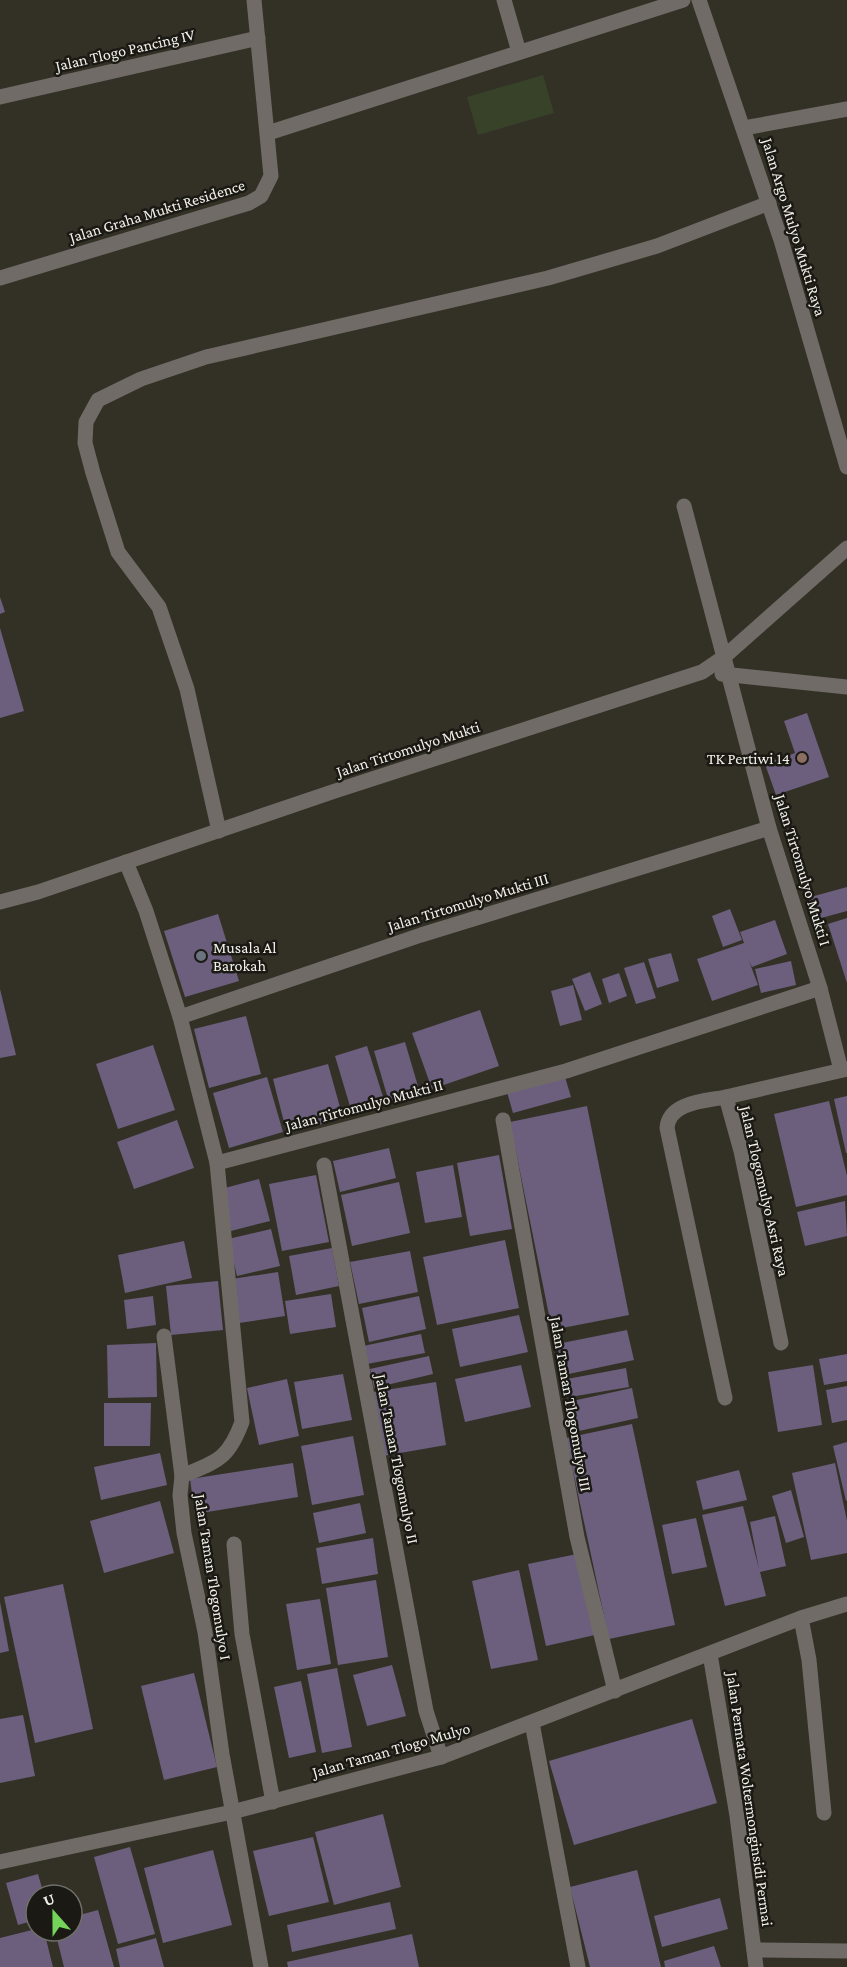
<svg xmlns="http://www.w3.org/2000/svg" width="847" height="1967" font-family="'Crimson Pro',serif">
<rect width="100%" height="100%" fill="#333126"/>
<!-- green -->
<polygon fill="#374229" points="543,75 554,113 478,135 467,97"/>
<!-- building -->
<g fill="#6b5f7d">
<polygon points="0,597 5,612 0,614"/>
<polygon points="0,628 24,711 0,718"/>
<polygon points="807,713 829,777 776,795 765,764 795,753 784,721"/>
<polygon points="847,887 847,911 814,920 807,898"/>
<polygon points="730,909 742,940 723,947 712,916"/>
<polygon points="218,914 239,981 185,997 164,931"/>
<polygon points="847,918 847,983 828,924"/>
<polygon points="775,920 787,954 752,967 749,961 758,985 712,1001 697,959 744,943 740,932"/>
<polygon points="671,953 679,981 657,988 648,959"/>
<polygon points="791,961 796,985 761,993 755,969"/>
<polygon points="644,962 656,998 636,1004 624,968"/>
<polygon points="590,972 602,1004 585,1011 572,979"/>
<polygon points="619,973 627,996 609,1003 602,979"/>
<polygon points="573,985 582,1020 560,1026 551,991"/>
<polygon points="0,989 16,1055 0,1058"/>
<polygon points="480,1010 499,1066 432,1089 412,1033"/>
<polygon points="246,1016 261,1074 209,1088 194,1029"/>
<polygon points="405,1042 420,1093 389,1102 374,1051"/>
<polygon points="153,1045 175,1110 118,1129 96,1064"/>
<polygon points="367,1046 385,1103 352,1113 335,1056"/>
<polygon points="328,1064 343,1118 287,1134 273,1079"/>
<polygon points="267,1077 283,1132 229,1148 213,1093"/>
<polygon points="565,1077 571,1097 513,1113 507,1092"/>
<polygon points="847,1096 847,1153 846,1153 834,1099"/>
<polygon points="829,1101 847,1176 847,1195 796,1207 774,1114"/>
<polygon points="587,1106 629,1315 552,1330 510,1122"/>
<polygon points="177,1120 194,1168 134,1189 117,1142"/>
<polygon points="389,1148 396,1178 340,1192 333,1161"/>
<polygon points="499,1155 512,1229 470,1236 457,1163"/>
<polygon points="453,1165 462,1217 425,1223 416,1172"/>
<polygon points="316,1175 329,1242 282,1251 269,1184"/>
<polygon points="259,1179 270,1221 231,1231 221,1189"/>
<polygon points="399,1182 410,1233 352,1246 341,1195"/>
<polygon points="845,1201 847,1236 805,1246 797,1212"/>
<polygon points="271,1229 280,1266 237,1276 228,1239"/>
<polygon points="505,1240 519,1308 437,1325 423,1257"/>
<polygon points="184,1241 192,1278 125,1293 118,1255"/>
<polygon points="332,1248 339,1286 296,1295 289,1256"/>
<polygon points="410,1251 418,1292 359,1304 350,1262"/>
<polygon points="278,1272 285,1316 239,1323 232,1279"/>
<polygon points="218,1281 223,1330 171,1335 166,1286"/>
<polygon points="331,1294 336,1327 290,1334 285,1301"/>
<polygon points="153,1296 156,1325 127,1329 124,1300"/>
<polygon points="419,1296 426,1329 369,1342 362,1308"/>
<polygon points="519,1315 528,1352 460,1367 452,1329"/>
<polygon points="627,1330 634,1360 564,1375 557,1344"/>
<polygon points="421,1334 425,1353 367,1364 363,1346"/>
<polygon points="156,1343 157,1397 108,1398 107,1345"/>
<polygon points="847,1354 847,1381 824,1385 819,1359"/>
<polygon points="429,1356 433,1374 374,1388 370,1369"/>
<polygon points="521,1365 531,1407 465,1422 455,1379"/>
<polygon points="813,1365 822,1425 778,1432 768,1372"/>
<polygon points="626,1368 629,1387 570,1397 567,1379"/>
<polygon points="343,1374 352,1420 302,1429 294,1382"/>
<polygon points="287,1379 299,1436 259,1445 247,1388"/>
<polygon points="436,1382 446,1445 383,1456 373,1392"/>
<polygon points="847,1386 847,1420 832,1423 826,1390"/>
<polygon points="632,1388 638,1418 570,1433 563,1403"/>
<polygon points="104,1403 151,1403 150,1446 104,1446"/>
<polygon points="632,1424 675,1625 609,1639 566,1438"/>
<polygon points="353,1436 364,1495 312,1505 301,1446"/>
<polygon points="847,1442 847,1500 846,1501 833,1446"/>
<polygon points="160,1453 167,1485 101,1500 94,1467"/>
<polygon points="293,1463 298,1497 195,1514 190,1479"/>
<polygon points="835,1463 847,1521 847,1553 811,1560 792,1473"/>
<polygon points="739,1470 747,1500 703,1510 696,1481"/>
<polygon points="791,1490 804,1537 786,1543 772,1496"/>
<polygon points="160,1501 174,1553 104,1573 90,1521"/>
<polygon points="360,1503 366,1533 319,1543 313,1513"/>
<polygon points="743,1506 759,1569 750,1522 775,1516 786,1566 760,1572 766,1596 725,1606 702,1515"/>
<polygon points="696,1518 707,1567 672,1574 662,1525"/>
<polygon points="373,1538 378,1574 322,1584 316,1548"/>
<polygon points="577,1554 595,1635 546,1646 528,1564"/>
<polygon points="519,1570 538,1660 491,1669 472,1581"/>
<polygon points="376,1580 388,1657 338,1665 326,1588"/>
<polygon points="63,1584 93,1729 35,1743 4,1597"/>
<polygon points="320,1599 331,1664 297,1670 286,1604"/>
<polygon points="0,1602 9,1651 0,1653"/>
<polygon points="392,1665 406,1716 367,1726 353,1675"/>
<polygon points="337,1668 352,1747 322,1753 307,1674"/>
<polygon points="194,1673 217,1767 164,1780 141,1686"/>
<polygon points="301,1681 316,1752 289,1758 274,1687"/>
<polygon points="23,1715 35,1776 0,1783 0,1719"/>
<polygon points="692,1719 717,1803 574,1845 549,1761"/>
<polygon points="383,1814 401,1887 334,1905 315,1832"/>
<polygon points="313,1837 329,1902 269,1916 253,1851"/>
<polygon points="130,1847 155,1934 118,1944 94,1857"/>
<polygon points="213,1850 232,1925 163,1943 144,1868"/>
<polygon points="637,1870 661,1967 590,1967 570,1887"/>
<polygon points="38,1874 44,1895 36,1895 36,1920 18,1925 6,1883"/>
<polygon points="720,1898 728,1929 662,1947 654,1916"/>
<polygon points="390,1902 396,1929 292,1952 287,1925"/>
<polygon points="98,1910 114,1967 64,1967 55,1931 72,1931 72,1917"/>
<polygon points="36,1929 44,1931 53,1967 0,1967 0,1938"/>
<polygon points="412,1934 419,1967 288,1967 287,1962"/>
<polygon points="156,1938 164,1967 120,1967 116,1949"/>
<polygon points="714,1946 721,1967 665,1967 664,1961"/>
</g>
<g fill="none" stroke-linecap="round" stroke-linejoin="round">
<!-- service -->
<g stroke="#706b67" stroke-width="15">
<polyline points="744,128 847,109"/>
<polyline points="234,1544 242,1634 273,1802"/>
<polyline points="801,1618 809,1660 824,1813"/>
</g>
<!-- minor -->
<g stroke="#706b67" stroke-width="15">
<polyline points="504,0 519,52"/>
<polyline points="699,0 781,240 847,467"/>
<polyline points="0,97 258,38"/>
<polyline points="268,133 683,0"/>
<polyline points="0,278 249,203 261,196 271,176 254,0"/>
<polyline points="684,506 769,828 820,988 841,1070"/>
<polyline points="722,674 847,687"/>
<polyline points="219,831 187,689 159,607 118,552 93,473 85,443 86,422 98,400 141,379 206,357 548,278 657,246 769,203"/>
<path d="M126,862L146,911L180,1017L217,1163L242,1422C228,1460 217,1461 182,1476L180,1495L184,1533L205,1632L222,1754L261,1967"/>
<polyline points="0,902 38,892 335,791 702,672 724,657 847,548"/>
<polyline points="180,1017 421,935 769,828"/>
<polyline points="503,1120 577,1537 615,1691"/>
<polyline points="217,1163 566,1071 820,988"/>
<polyline points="324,1165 426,1711 441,1757"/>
<polyline points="164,1336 182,1476"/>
<polyline points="781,1343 741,1151 726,1097 847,1069"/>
<path d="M725,1398L667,1128C669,1102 705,1101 726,1097"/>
<polyline points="710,1654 737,1816 756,1967"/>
<polyline points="532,1723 578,1967"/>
<polyline points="754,1950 847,1951"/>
</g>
<!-- tertiary -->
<polyline stroke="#706b67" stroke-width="15" points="0,1862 232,1812 441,1757 801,1618 847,1604"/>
</g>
<!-- markers -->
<circle fill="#8d6e63" stroke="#1a1914" stroke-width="2" cx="802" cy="758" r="6"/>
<circle fill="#6b7280" stroke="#1a1914" stroke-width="2" cx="201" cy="956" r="6"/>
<g text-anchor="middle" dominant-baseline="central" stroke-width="5" stroke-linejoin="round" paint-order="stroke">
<!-- street labels -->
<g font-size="16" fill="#f3f1ea" stroke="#1a1914">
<text transform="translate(125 50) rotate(-13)">Jalan Tlogo Pancing IV</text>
<text transform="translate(157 211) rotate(-17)">Jalan Graha Mukti Residence</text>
<text transform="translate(794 227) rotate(73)">Jalan Argo Mulyo Mukti Raya</text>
<text transform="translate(408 749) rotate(-18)">Jalan Tirtomulyo Mukti</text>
<text transform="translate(803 870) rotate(73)">Jalan Tirtomulyo Mukti I</text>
<text transform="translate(468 902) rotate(-17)">Jalan Tirtomulyo Mukti III</text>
<text transform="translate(364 1105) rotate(-15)">Jalan Tirtomulyo Mukti II</text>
<text transform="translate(765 1191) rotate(77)">Jalan Tlogomulyo Asri Raya</text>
<text transform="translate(571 1404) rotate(80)">Jalan Taman Tlogomulyo III</text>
<text transform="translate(397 1459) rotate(79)">Jalan Taman Tlogomulyo II</text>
<text transform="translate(213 1577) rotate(81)">Jalan Taman Tlogomulyo I</text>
<text transform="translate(391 1750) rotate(-16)">Jalan Taman Tlogo Mulyo</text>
<text transform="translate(750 1799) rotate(82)">Jalan Permata Woltermonginsidi Permai</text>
</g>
<!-- poi labels -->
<g font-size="16" fill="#f3f1ea" stroke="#1a1914" text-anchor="end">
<text x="790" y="758">TK Pertiwi 14</text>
<text x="213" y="947" text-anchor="start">Musala Al<tspan x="213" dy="18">Barokah</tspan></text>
</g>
</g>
<!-- north arrow -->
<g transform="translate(54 1913) rotate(339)"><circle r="28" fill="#1a1914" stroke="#716f6a" stroke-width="1.5"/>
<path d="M0-4.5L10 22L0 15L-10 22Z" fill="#75d25b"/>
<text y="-9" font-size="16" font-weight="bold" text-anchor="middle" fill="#f3f1ea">U</text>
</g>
</svg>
